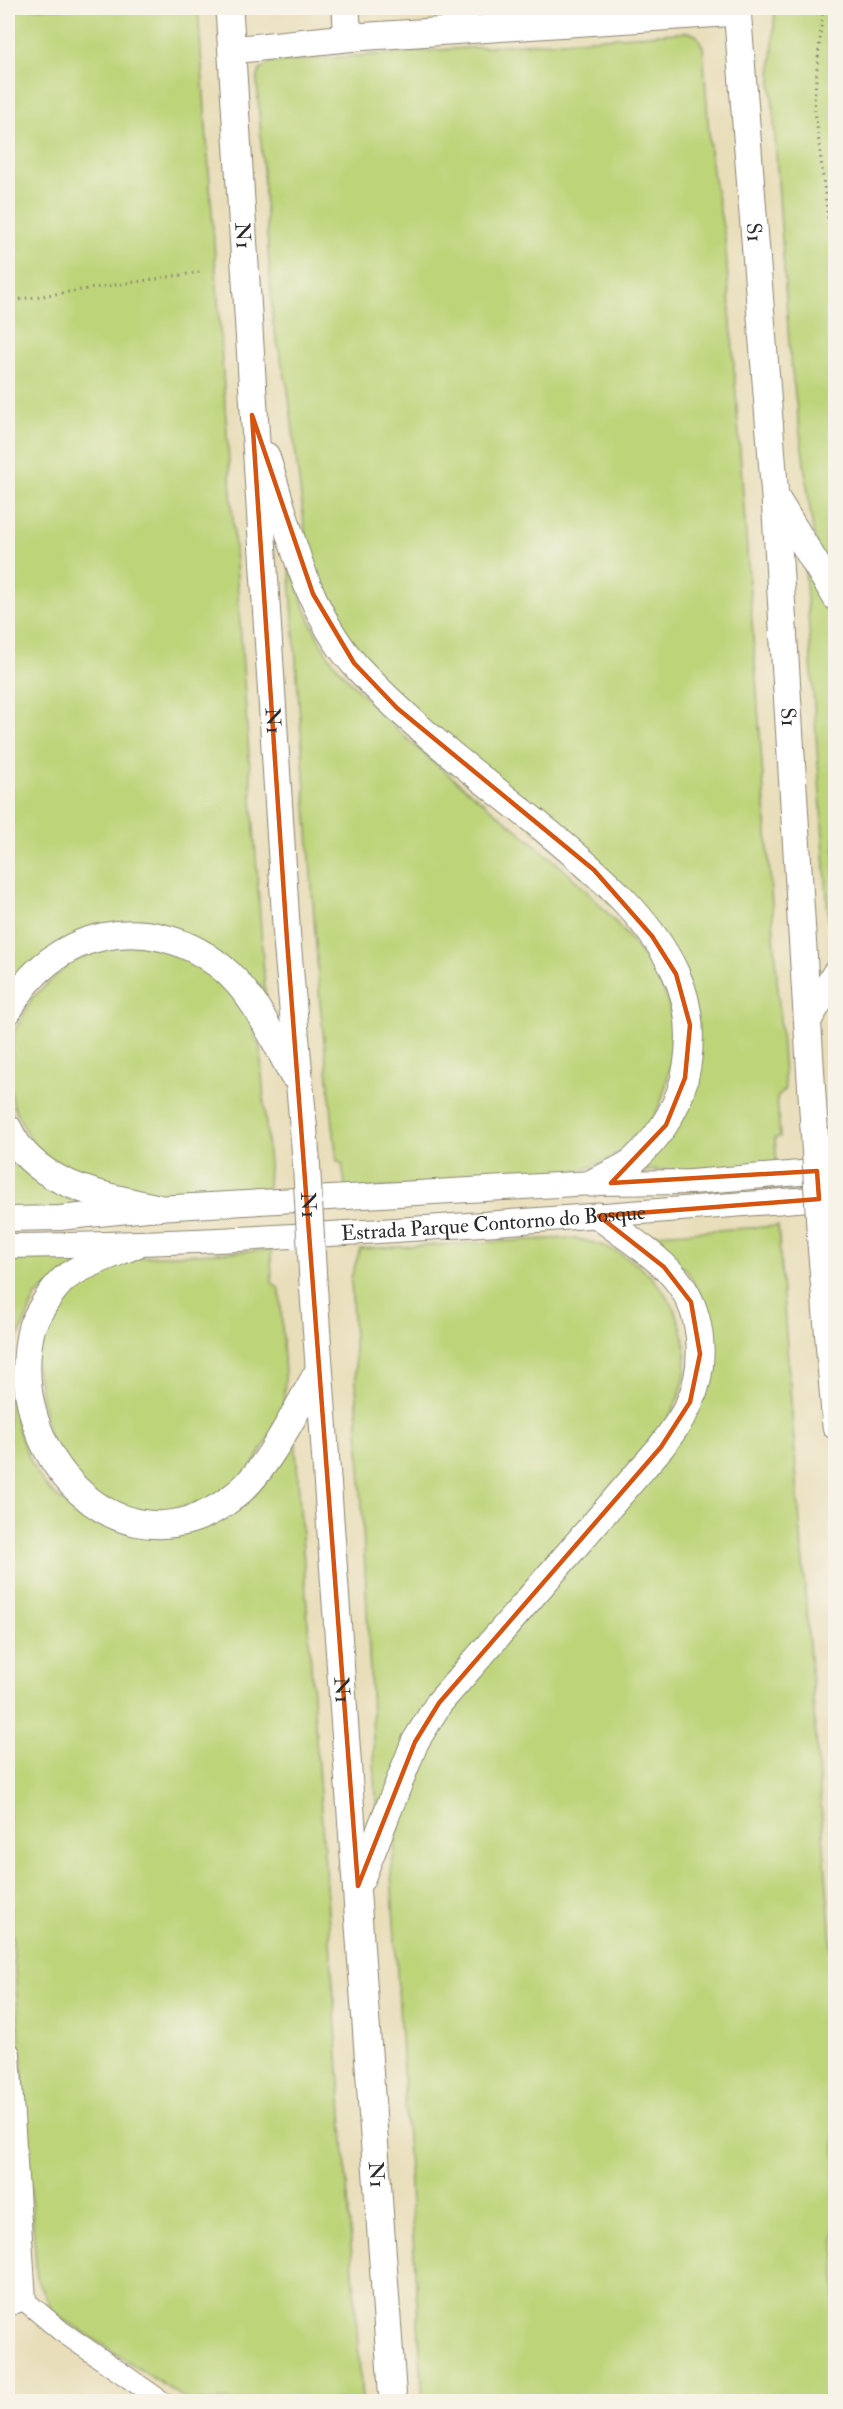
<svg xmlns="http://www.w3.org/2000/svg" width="843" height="2409" font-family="'IM FELL Double Pica',serif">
<rect width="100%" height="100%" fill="#f7f3e8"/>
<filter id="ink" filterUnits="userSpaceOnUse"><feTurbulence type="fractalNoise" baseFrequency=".0167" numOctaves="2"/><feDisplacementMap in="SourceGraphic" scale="12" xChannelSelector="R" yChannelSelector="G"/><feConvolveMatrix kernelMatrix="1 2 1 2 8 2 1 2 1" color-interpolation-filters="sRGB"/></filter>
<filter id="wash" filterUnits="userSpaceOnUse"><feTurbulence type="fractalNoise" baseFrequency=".008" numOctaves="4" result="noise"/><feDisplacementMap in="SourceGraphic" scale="24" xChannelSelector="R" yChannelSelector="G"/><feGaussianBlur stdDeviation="1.35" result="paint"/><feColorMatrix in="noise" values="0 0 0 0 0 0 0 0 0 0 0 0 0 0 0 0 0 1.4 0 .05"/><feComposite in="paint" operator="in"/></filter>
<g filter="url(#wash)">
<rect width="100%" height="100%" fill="#e9deba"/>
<!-- green -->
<g fill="#bdd479" stroke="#748052" stroke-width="1.5">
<polygon points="8,8 198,8 266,1004 251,980 121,926 8,1000"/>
<polygon points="775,8 835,8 835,587 820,555 813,531 790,357 771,80"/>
<polygon points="689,32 697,36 703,47 711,163 725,238 785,1090 777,1098 780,1137 775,1138 777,1168 633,1171 686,1089 673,964 349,650 313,569 306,539 288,390 273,324 257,80 260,70 272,62"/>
<path d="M289,561C297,588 307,616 320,641C332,665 354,685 372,704C447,785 547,840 618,925C637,946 655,969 666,996C677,1026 672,1066 663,1095C649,1142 608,1166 563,1174L346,1191L342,1163L337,1162L320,1003Z"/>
<polygon points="805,570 835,620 835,958 831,957"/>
<polygon points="147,944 187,954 243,1001 260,1048 269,1165 268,1189 175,1195 113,1190 70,1177 33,1146 14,1107 10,1090 13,1034 32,998 70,963 104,948"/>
<polygon points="8,1147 22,1168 83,1206 8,1211"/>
<polygon points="778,1226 835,1995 835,2401 423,2402 391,1873 404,1789 433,1727 711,1366 711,1317 686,1269 625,1236"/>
<path d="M568,1238C639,1244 697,1307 684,1380C680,1399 669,1417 659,1434L511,1610L377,1820L351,1278L360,1249Z"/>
<polygon points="271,1250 272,1282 280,1290 285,1376 283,1413 251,1469 222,1498 146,1515 94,1498 53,1461 33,1352 61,1299 85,1274 140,1257"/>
<polygon points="97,1252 36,1296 11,1355 8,1386 8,1259"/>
<path d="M8,1388C15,1422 24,1456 45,1485C54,1496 65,1503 77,1510C131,1542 192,1543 244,1505C259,1493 282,1453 295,1435L362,2401H188L54,2313L37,2279L8,1873Z"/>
</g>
</g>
<g filter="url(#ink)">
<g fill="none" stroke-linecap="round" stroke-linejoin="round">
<!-- minor casing -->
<g stroke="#8a8472" stroke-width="22">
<polyline id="minor" points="8,2306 24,2300 61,2331 163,2402"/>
</g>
<!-- major casing -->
<g stroke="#8a8472" stroke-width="26">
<g id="major">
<polyline points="8,1219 60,1218 157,1208 592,1183 691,1182 836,1170"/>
<path id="s1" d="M8,1246C284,1243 560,1218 836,1197"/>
<polyline points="8,2054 24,2300"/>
</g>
</g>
<!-- highway casing -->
<g stroke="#8a8472" stroke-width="29">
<g id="highway">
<path id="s2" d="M229,8L287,940L306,1157"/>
<polyline points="346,8 347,27 356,37"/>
<path id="s3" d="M737,8L775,497L814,1127"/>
<polyline points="232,50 356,37 738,12"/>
<path d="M266,456C288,525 305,609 355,665C412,728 483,779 549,833C596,872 650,917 676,974C689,1002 692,1035 687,1066C681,1103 662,1135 633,1161C622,1170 605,1176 592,1183"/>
<polyline points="777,500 836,597"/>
<path d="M8,1011C50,930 148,909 220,966C254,993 273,1038 293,1075"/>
<polyline points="808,1020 836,973"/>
<path d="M8,1128C34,1186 102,1195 157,1208"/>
<polyline points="821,1243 836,1426"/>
<path d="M135,1245C117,1253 79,1266 65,1278C51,1290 40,1310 32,1326C0,1454 125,1587 238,1493C269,1467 297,1408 318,1372"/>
<path id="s4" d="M313,1281L393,2402"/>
<path d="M361,1879L415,1742L439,1703L661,1447C671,1433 682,1420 689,1404C706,1368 704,1317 680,1284C661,1257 625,1237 599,1216"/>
</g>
</g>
<!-- path -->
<g stroke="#8a8472" stroke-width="3" stroke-dasharray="1.5 4.5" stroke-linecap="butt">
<polyline points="823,8 814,101 836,287"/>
<polyline points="8,301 201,272"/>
</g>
<!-- minor -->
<use href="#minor" stroke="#fff" stroke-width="20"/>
<!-- major -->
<use href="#major" stroke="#fff" stroke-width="24"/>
<!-- highway -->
<use href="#highway" stroke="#fff" stroke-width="27"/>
<!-- highway-bridge casing -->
<g stroke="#8a8472" stroke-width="29" stroke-linecap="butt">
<g id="highway-bridge">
<polyline points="814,1127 821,1243"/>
<path id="s5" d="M306,1157L313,1281"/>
</g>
</g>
<!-- highway-bridge -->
<use href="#highway-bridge" stroke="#fff" stroke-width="27"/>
</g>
</g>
<!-- marked area -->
<path fill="none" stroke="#d5540f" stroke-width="4.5" stroke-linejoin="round" d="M252,415L313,594L354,663L397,708L594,870L652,936L676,974L690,1025L685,1078L666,1125L611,1183L817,1171L819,1199L599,1216L664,1267L691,1302L700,1354L690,1402L661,1447L439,1703L415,1742L358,1886L287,940Z"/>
<g text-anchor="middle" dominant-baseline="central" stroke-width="5" stroke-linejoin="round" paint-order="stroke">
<!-- street labels -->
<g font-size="21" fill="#2b2b2b" stroke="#f7f3e8">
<text stroke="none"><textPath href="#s3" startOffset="225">S1</textPath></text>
<text stroke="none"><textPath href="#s2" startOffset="228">N1</textPath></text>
<text stroke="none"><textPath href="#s3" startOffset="711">S1</textPath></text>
<text stroke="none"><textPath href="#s2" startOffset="714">N1</textPath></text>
<text stroke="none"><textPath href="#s5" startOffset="48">N1</textPath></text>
<text stroke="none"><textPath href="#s1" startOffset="486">Estrada Parque Contorno do Bosque</textPath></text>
<text stroke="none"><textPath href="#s4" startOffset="410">N1</textPath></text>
<text stroke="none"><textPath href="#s4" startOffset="896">N1</textPath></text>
</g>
</g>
<!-- margin -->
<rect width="843" height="2409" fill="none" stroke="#f7f3e8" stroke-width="30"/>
</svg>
